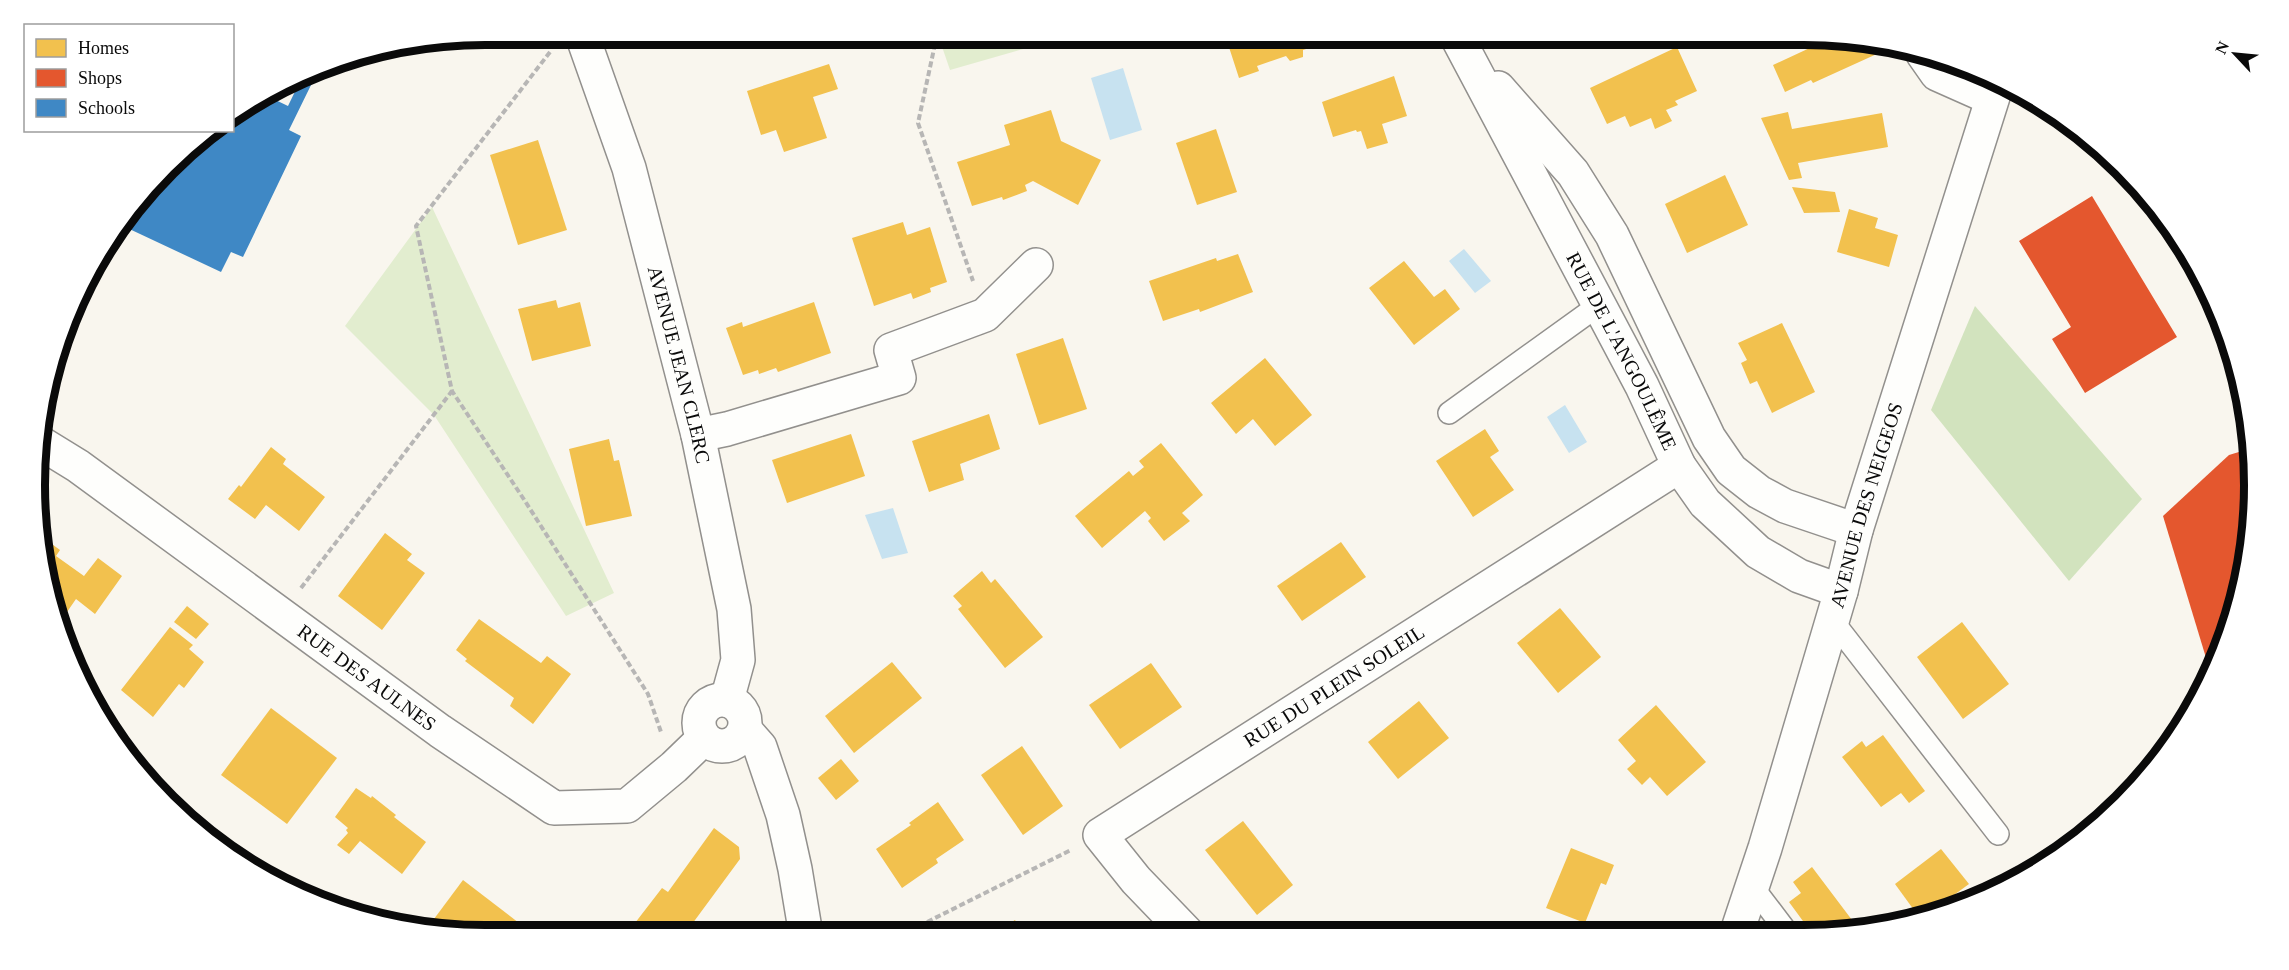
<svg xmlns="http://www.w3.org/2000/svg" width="2289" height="970" font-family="'Times New Roman',serif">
<rect width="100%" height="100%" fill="#f9f6ee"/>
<!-- green -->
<g fill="#e2edcf">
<polygon points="938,35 1053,35 1051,41 950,70"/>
<polygon points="432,207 614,593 566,616 434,415 345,326"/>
</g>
<!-- forest -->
<polygon fill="#d2e3be" points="1975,306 2142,499 2069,581 1931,410"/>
<!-- water -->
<g fill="#c7e2f0">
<polygon points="1123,68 1142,130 1110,140 1091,78"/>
<polygon points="1464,249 1491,281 1475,293 1449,261"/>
<polygon points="1565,405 1587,442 1569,453 1547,417"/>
<polygon points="893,508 908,553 882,559 865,515"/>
</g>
<!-- homes -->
<g fill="#f2c14e">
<polygon points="1244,35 1316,35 1319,45 1303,50 1303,57 1290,61 1286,56 1257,66 1259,71 1239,78 1227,41"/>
<polygon points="1725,35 1740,35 1727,40"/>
<polygon points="1829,39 1877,47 1879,53 1813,83 1811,80 1785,92 1773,65"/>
<polygon points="1677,47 1697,91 1675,101 1678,105 1666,110 1672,121 1655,129 1651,118 1630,127 1625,116 1607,124 1590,88"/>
<polygon points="829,64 838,89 813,97 827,138 784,152 776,130 761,135 747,91"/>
<polygon points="1394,76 1407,116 1382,124 1388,143 1367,149 1361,131 1357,132 1356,130 1333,137 1322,102"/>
<polygon points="1051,110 1061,141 1101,160 1078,205 1033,181 1025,185 1027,191 1003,200 1002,197 972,206 957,162 1010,145 1004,125"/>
<polygon points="1788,112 1792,129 1882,113 1888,147 1798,163 1802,178 1789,180 1761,118"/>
<polygon points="1216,129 1237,192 1197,205 1176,143"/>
<polygon points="538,140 567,230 518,245 490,155"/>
<polygon points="1725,175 1748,225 1687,253 1665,204"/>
<polygon points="1792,187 1835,192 1840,212 1804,213"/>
<polygon points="1849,209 1878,218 1875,228 1898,235 1889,267 1837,252"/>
<polygon points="903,222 907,235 930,227 947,282 930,288 931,292 913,299 911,293 874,306 852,238"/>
<polygon points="1238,254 1253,292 1200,312 1199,309 1163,321 1149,281 1216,258 1217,261"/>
<polygon points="1404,261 1434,297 1445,289 1460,309 1414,345 1369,288"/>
<polygon points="556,300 558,308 580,302 591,346 532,361 518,309"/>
<polygon points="814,302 831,353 778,372 776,368 759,374 758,370 743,375 726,328 742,322 743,327"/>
<polygon points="1782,323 1815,392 1772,413 1757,381 1750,384 1741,363 1747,360 1738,343"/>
<polygon points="1063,338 1087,409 1039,425 1016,354"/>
<polygon points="1265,358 1312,415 1275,446 1253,419 1236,434 1211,403"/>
<polygon points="989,414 1000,449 960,464 964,480 929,492 912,441"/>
<polygon points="1485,429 1499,451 1490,457 1514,490 1473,517 1436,461"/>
<polygon points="851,434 865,476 787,503 772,460"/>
<polygon points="609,439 614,461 619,460 632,516 586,526 569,449"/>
<polygon points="1161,443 1203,495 1182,513 1190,521 1164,541 1148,521 1151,518 1145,511 1102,548 1075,516 1129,471 1133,476 1144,467 1139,461"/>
<polygon points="271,447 286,459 283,464 325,497 299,531 266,505 255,519 228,499 239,485 241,487"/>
<polygon points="385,533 412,554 407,560 425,573 382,630 338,596"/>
<polygon points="45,539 60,550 56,556 84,576 98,558 122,576 95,614 76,599 67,612 55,603 43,573 40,545"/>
<polygon points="1341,542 1366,577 1302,621 1277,586"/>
<polygon points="982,571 991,583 995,579 1043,637 1005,668 958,609 962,606 953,596"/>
<polygon points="187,606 209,624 196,639 174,622"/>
<polygon points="1560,608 1601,657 1558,693 1517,643"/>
<polygon points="479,619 541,663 547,656 571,674 533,724 510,706 514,698 465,661 467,659 456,650"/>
<polygon points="1962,622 2009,684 1963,719 1917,657"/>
<polygon points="170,627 193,645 189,649 204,662 184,688 179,684 153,717 121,690"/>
<polygon points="892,662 922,698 854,753 825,716"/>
<polygon points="1151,663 1182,707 1120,749 1089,705"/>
<polygon points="1419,701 1449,738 1398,779 1368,742"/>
<polygon points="1656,705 1706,762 1667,796 1650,777 1642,785 1627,769 1636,761 1618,740"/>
<polygon points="271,708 337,758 287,824 221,775"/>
<polygon points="1883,735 1925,791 1909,803 1901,793 1881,807 1842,757 1862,741 1866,747"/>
<polygon points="1022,746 1063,806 1023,835 981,775"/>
<polygon points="841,759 859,781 836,800 818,778"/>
<polygon points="356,788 371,798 372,796 396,815 394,817 426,842 402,874 360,841 349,854 337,845 348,833 346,830 348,828 335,817"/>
<polygon points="938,802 964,840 936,859 938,863 902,888 876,849 911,825 909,823"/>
<polygon points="1243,821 1293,885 1257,915 1205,850"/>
<polygon points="714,828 739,847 740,859 684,935 651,935 635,923 662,888 668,892"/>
<polygon points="1571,848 1614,865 1606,885 1601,883 1585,923 1546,908"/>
<polygon points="1941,849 1969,884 1928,914 1919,917 1895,884"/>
<polygon points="1812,867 1855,924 1845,932 1811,932 1789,902 1801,893 1793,882"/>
<polygon points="463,880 532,933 529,935 485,936 437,928 431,923"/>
<polygon points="1015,920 1024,934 992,934"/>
<polygon points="1049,923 1056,934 1032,934"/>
</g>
<!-- shops -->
<g fill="#e4572e">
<polygon points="2092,196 2177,337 2085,393 2052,339 2071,327 2019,241"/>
<polygon points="2252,448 2251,544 2230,630 2210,671 2163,516 2229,455"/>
</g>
<!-- schools -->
<polygon fill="#3f88c5" points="302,77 312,83 289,130 301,136 243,257 231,252 221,272 123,226 188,146 210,130 232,130 232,114 263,94 288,106"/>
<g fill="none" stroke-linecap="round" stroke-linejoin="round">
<!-- service casing -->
<g stroke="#92908d" stroke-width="24">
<g id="service">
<polyline points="1449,413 1599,305"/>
<polyline points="1832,620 1998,834"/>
<polyline points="1752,886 1787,932"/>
</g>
</g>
<!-- minor casing -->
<g stroke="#92908d" stroke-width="36">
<g id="minor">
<path id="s1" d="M1456,35L1642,386L1679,466L1705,503L1758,552L1799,576L1841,591"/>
<polyline points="1923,54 1937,74 1991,98"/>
<polyline points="1498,88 1573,173 1612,235 1709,438 1731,470 1759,492 1785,506 1856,530"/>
<polyline points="698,435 727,429 899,378 891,350 985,315 1036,265"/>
<path id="s2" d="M39,442L78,466L440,731L554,808L627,806L674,767L704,738"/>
<path id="s3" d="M1188,934L1136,880L1100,835L1679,466"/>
</g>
</g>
<!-- tertiary casing -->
<g stroke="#92908d" stroke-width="36">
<g id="tertiary">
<path id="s4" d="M582,35L629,168L698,435L734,609L738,660L727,700"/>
<circle cx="722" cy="723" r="23"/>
<polyline points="745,730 760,747 783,815 795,869 806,935"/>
<path id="s5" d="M1737,932L1765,848L1841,591L1856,530L1998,81"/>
</g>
</g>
<!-- path -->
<g stroke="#b7b6b5" stroke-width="4" stroke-dasharray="6 3" stroke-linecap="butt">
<polyline points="937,35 918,123 973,281"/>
<polyline points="550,52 416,226 452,391 525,501 648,694 661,732"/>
<polyline points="301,588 452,391"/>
<polyline points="903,934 1071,850"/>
</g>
<!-- service -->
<use href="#service" stroke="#fefefc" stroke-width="21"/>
<!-- minor -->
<use href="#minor" stroke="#fefefc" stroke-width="33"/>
<!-- tertiary -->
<use href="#tertiary" stroke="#fefefc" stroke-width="33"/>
</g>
<g text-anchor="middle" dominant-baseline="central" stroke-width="6" stroke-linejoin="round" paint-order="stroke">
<!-- street labels -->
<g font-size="20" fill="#0a0a0a" stroke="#fff">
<text stroke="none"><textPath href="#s1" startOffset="357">RUE DE L'ANGOULÊME</textPath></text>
<text stroke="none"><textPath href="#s4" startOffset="344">AVENUE JEAN CLERC</textPath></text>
<text stroke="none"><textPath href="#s5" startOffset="446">AVENUE DES NEIGEOS</textPath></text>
<text stroke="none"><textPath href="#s2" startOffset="404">RUE DES AULNES</textPath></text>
<text stroke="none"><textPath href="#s3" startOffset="410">RUE DU PLEIN SOLEIL</textPath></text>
</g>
</g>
<!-- crop -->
<path d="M0 0H2289V970H0ZM485 45H1804A440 440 0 0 1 2244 485V485A440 440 0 0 1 1804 925H485A440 440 0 0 1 45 485V485A440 440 0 0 1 485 45Z" fill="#fff" fill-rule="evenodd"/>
<path fill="none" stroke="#0a0a0a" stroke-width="8" d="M485 45H1804A440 440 0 0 1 2244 485V485A440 440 0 0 1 1804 925H485A440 440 0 0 1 45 485V485A440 440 0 0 1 485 45Z"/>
<!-- legend -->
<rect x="24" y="24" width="210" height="108" fill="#ffffff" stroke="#9d9d9d" stroke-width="1.5"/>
<rect x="36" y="39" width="30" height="18" fill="#f2c14e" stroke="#9d9d9d" stroke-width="1.5"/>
<text x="78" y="54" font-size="18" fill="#0a0a0a">Homes</text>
<rect x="36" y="69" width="30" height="18" fill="#e4572e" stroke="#9d9d9d" stroke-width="1.5"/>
<text x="78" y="84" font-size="18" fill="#0a0a0a">Shops</text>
<rect x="36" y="99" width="30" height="18" fill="#3f88c5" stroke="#9d9d9d" stroke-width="1.5"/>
<text x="78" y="114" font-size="18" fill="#0a0a0a">Schools</text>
<!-- north arrow -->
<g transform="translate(2235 54) rotate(296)" stroke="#ffffff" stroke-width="4.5" paint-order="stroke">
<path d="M0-4.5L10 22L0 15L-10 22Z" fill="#0a0a0a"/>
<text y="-9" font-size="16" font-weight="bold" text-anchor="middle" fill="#0a0a0a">N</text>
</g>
</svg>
